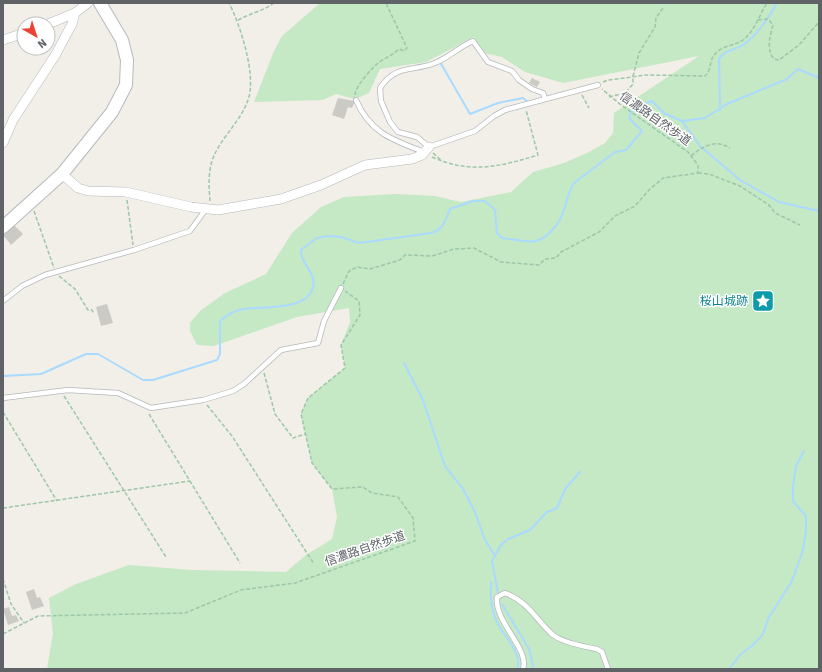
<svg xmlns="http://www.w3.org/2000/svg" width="822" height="672" font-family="Signika,'Noto Sans JP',sans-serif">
<rect width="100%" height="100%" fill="#f1efe8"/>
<!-- green -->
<polygon fill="#c5e8c5" points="320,3 819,3 819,669 47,669 53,633 49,598 76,584 129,565 192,570 286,572 306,555 332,539 337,517 332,489 312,463 301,414 308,398 345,368 341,345 350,322 349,308 297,317 214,346 197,345 190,331 190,323 200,311 225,293 266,274 292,233 321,207 344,197 396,194 435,196 461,202 511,192 533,172 564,163 589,152 605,143 613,133 614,113 699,56 563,83 525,72 502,57 484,53 474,37 426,62 380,69 369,93 355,99 336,94 323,100 254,102 274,51 282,36"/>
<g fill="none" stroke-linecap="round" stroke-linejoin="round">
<!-- stream -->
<g stroke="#aadaff" stroke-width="2">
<polyline points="440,62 470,114 498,103 523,98 527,101"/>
<path d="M720,110L719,59C725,50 734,50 743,45C757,36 769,17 777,3"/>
<polyline points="682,121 700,146 740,180 779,202 819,211"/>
<polyline points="404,363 423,400 445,466 463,489 475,512 485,540 495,556"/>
<path d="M3,376L41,374L86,354H98L143,380H153L217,360L220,354V321C227,315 234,310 244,309C263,306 308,311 313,287C317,273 300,264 301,250L317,238L328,236L341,237L359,243L431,233C444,229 445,221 450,209L473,201H485L495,210L497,233L502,238C510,239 530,243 536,241C548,238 560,223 563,212C567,202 568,192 574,183L615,152L626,150L642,131L629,118L633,108L652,101L664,113L682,121L705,118L727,104L787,79L798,69L819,78"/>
<path d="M491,582C490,595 491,609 497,622C503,636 523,652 517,669"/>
<polyline points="498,593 492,561 501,545 508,539 530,530 547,512 557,508 565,489 580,472"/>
<polyline points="502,604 529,649 534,669"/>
<polyline points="729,669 741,654 753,645 763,634 768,619 792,581 803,550 806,531 806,516 793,501 793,487 796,466 804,451"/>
</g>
</g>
<!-- building -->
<g fill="#cccac5">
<polygon points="532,78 540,82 537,87 529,83"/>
<polygon points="338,98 355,101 352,108 348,107 344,119 332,115"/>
<polygon points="14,225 23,234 11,245 3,235"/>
<polygon points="107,304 113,323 101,326 96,307"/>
<polygon points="34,589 37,598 40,597 44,606 32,610 26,592"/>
<polygon points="9,607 12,616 16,615 19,621 8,625 3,609"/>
</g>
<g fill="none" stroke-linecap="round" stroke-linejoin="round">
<!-- lane casing -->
<g stroke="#b5b8bc" stroke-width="6">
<g id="lane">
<path d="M545,99L543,93L532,89L519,80L512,71L488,62L473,41C459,47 448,58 435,63C412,72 396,64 380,88L381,101L390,122L398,132L417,137L429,147L475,131L494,116L505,110L598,85"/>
<path d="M356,100C370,133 393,140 424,152"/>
<polyline points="3,301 22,286 45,275 134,250 190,231 206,209"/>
<polyline points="3,398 68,390 118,393 151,408 203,400 233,391 244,384 281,350 318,343 324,321 341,288"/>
<path d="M523,669C530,649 494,622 497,597L505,593C529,602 536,620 553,635C562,642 586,647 597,649L602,652L608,669"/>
</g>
</g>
<!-- street casing -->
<g stroke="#b5b8bc" stroke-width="10">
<g id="street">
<polyline points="48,24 75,13 88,3"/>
<polyline points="3,40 24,33"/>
<polyline points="3,143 13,120 56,54 72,24 75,13"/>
<polyline points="62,174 78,188 88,191 126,192 191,207 218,210 281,199 321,185 365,165 412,159 422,155 429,147"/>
</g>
</g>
<!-- secondary casing -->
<g stroke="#b6babf" stroke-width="14">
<polyline id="secondary" points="3,227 62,174 112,112 126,85 127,60 122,40 100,3"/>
</g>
<!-- path -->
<g stroke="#9cc7a9" stroke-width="1.5" stroke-dasharray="4 2" stroke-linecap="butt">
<path d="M238,20C249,14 265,10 274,3"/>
<path d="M758,20L768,19L773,25C770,36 766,50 774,59L779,60L799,45L819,22"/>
<path d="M603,82L608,80L647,75L705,76C712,70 709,60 715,54C723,45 734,46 743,40C755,31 759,15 767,3"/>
<path d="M355,95C355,87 371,69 377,64C384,58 392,56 399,49L404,51L407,48L386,3"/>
<polyline points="582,95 589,108"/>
<polyline points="609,97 625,93 633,84 633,76 639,53 655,27 656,18 663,8"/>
<polyline points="433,153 441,160"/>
<path d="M691,156C703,146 716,139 730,148"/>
<path d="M432,157C470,174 499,167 538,155L526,110"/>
<polyline points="698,173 709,174 740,186 769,205 775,213 800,225"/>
<polyline points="127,200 133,245"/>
<path d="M210,201C209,189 208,173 212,161C219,139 240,123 248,100C257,76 240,24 229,3"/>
<polyline points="34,211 54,268"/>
<polyline points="59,276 75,289 88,310 92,310 94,314"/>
<polyline points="343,284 349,271 357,267 370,269 400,260 405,255 432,256 454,249 474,248 501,262 539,265 545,259 556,258 561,252 599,232 615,216 635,206 649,190 663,178 698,173 698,165 688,152 621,105 602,89"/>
<polyline points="264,373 275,414 293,438 305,434"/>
<polyline points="64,396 166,557"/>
<polyline points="207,405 232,436 314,564"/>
<polyline points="3,412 57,501"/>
<polyline points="149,414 240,563"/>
<polyline points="3,508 190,481"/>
<polyline points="3,579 11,604 24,623"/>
<polyline points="3,634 38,616 185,613 241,590 295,583 415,541 413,518 398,497 372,493 363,487 332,489 312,463 301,414 308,398 345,368 341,345 360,315 359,301 345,291"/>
</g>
<!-- lane -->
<use href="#lane" stroke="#fff" stroke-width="4.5"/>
<!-- street -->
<use href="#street" stroke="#fff" stroke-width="9"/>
<!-- secondary -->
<use href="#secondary" stroke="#fff" stroke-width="12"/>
</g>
<!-- icons -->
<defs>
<g id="sight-square" transform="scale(1.15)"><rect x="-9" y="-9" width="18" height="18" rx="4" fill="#0f9aa8" stroke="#fff"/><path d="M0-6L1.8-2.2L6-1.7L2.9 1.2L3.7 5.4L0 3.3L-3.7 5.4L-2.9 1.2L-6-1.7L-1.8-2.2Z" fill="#fff"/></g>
</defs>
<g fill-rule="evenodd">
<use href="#sight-square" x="763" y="301"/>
</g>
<g text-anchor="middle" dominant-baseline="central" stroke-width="3" stroke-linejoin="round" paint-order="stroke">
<!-- street labels -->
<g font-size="12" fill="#5f6368" stroke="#fff">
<text transform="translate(655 119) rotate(35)">信濃路自然歩道</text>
<text transform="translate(365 549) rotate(-19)">信濃路自然歩道</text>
</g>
<!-- culture labels -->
<g font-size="12" fill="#0d838f" stroke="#fff" text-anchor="end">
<text x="748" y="301">桜山城跡</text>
</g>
</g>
<!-- border -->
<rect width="822" height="672" fill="none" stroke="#5f6368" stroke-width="8"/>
<!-- north arrow -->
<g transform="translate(36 36) rotate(141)"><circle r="19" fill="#ffffff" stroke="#bfc1c3"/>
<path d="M0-3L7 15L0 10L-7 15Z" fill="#ea4335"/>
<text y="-6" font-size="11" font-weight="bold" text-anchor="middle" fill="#5f6368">N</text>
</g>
</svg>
